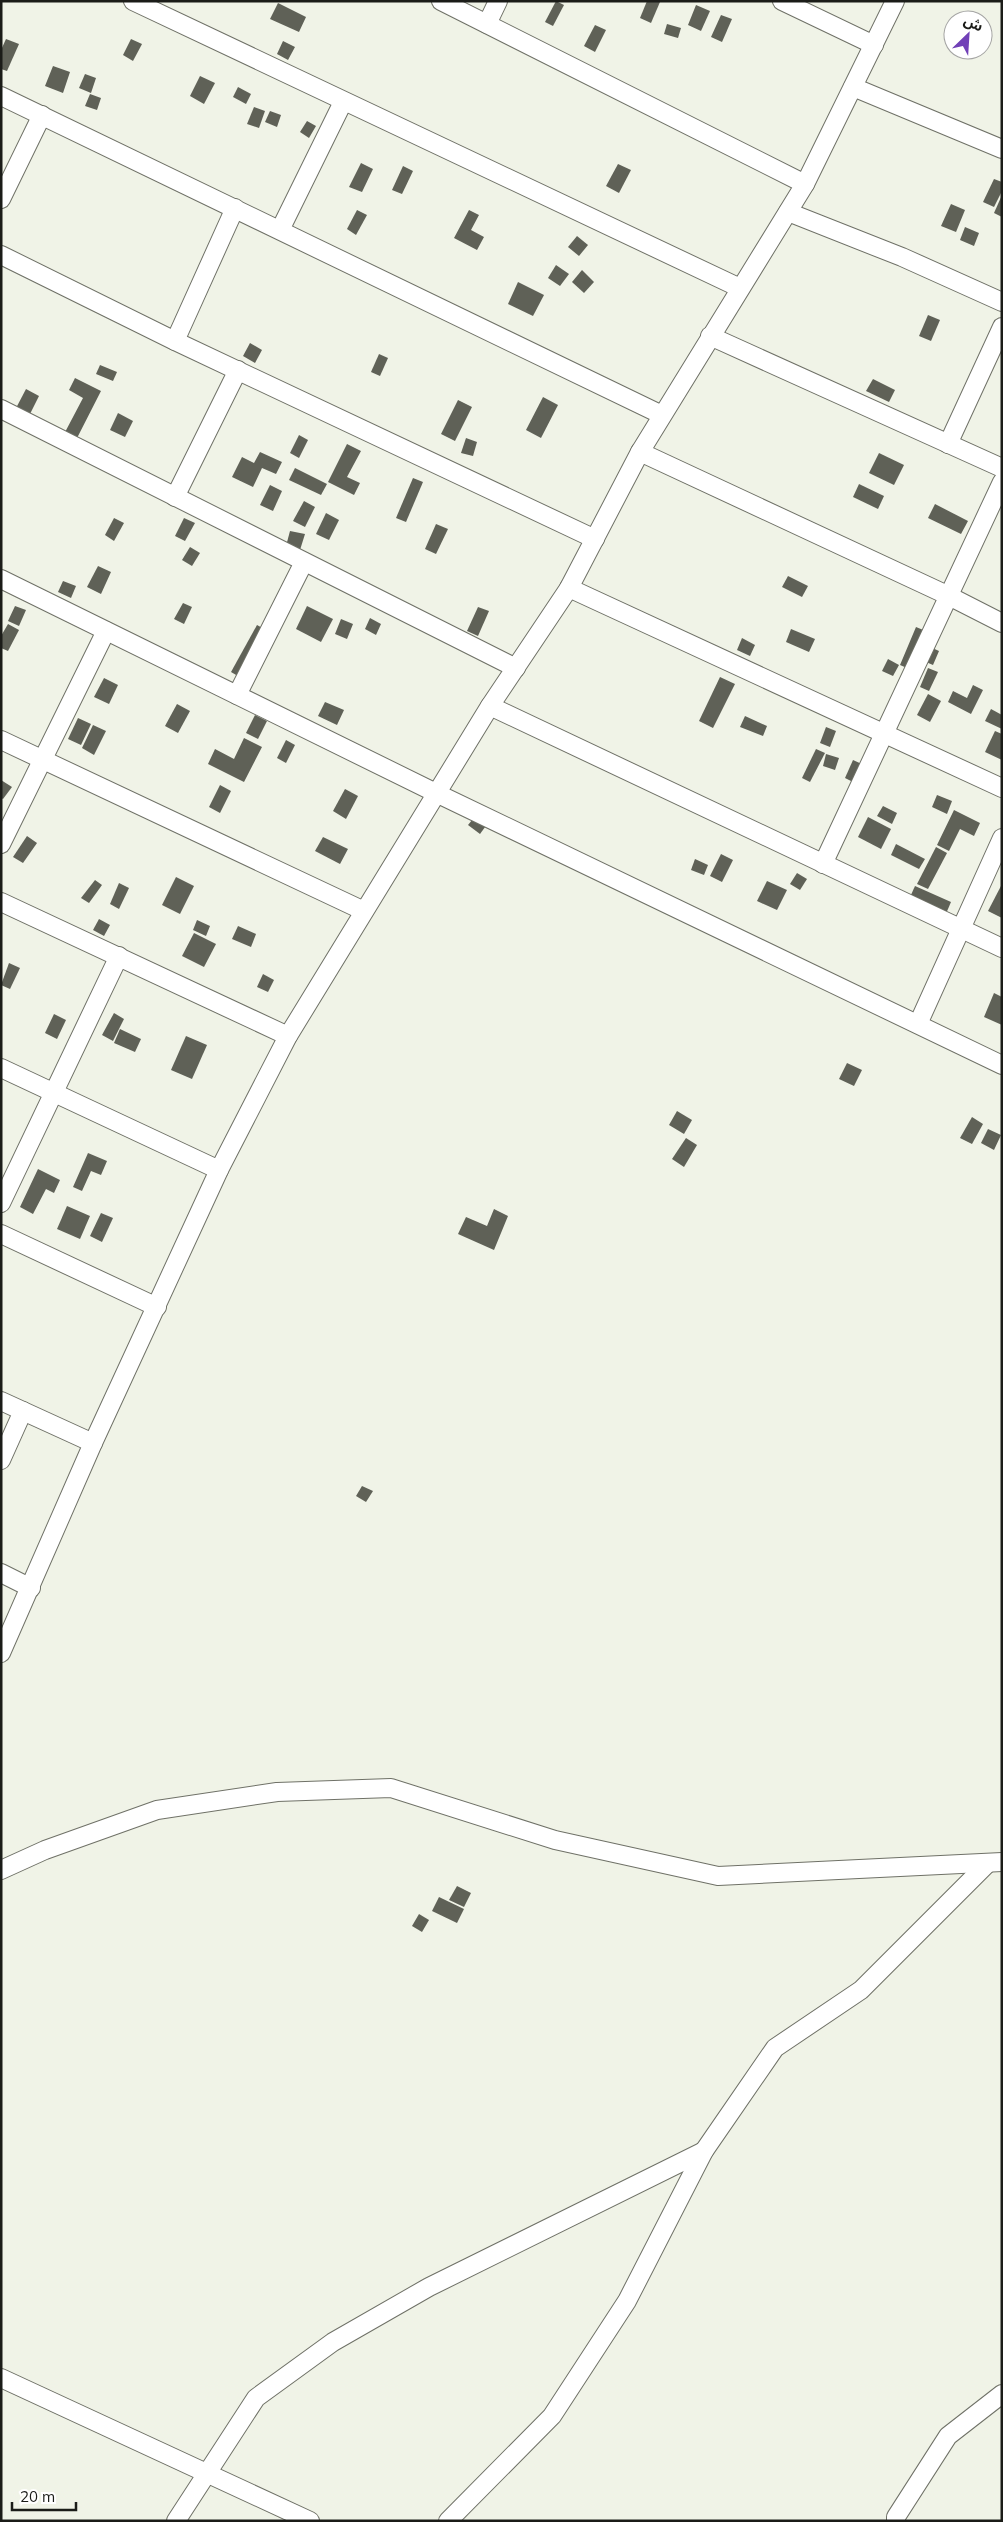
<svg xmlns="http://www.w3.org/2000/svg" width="1003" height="2522" font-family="Mulish,'Noto Sans Arabic',sans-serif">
<rect width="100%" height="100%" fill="#f0f3e7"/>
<!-- building -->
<g fill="#5f6157">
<polygon points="556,1 564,5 553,26 545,22"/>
<polygon points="647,1 660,2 651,23 640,18"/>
<polygon points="278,3 306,17 299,32 270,19"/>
<polygon points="696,5 710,11 701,31 688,25"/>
<polygon points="721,15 732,19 722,42 711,37"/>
<polygon points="667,24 681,28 678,38 664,34"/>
<polygon points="595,25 606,30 595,52 584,46"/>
<polygon points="6,39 19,44 7,71 1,69 1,50"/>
<polygon points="131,39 142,44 133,61 123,55"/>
<polygon points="283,41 295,47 288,60 277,54"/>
<polygon points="53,66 70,72 63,93 45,86"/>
<polygon points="85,74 96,78 91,93 79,88"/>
<polygon points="200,76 215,83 204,104 190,96"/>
<polygon points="238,87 251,94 246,104 233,97"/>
<polygon points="90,94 101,98 97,110 85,106"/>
<polygon points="254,107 265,111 259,128 247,124"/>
<polygon points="270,111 281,115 277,127 265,122"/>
<polygon points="307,121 316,126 309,138 300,132"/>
<polygon points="361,163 373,169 362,192 349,187"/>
<polygon points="618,164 631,170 619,193 606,186"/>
<polygon points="403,166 413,171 402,194 392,190"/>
<polygon points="994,179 1002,182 1002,191 994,207 983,202"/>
<polygon points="1002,195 1002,217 994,213"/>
<polygon points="951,204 965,210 956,232 941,226"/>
<polygon points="357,210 367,215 356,235 347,229"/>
<polygon points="469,210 479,215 471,230 484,237 477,250 454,238"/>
<polygon points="965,227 979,233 974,246 960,240"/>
<polygon points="577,236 588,245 579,256 568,247"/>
<polygon points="556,265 569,274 560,286 548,278"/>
<polygon points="582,270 594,282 584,293 572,282"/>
<polygon points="518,282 544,295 533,316 508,304"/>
<polygon points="928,315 940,320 931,341 919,336"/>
<polygon points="250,343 262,350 255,363 243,356"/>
<polygon points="379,354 388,358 380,376 371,372"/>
<polygon points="100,365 117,372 113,381 96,374"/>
<polygon points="75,378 101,391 75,442 63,436 83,398 69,390"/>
<polygon points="873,379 895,390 889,402 866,391"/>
<polygon points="26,389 39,396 28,418 14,412"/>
<polygon points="543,397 558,405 541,438 526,430"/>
<polygon points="458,400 472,407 455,441 441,434"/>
<polygon points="118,413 133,421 125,437 110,430"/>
<polygon points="299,435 308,440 299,458 290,453"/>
<polygon points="466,438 477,442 473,456 461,453"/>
<polygon points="347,444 361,451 347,477 360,483 354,495 328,482"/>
<polygon points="260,452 282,462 276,474 262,468 253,487 232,477 242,457 254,463"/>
<polygon points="879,453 904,465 894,485 869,473"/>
<polygon points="295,468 327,484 321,495 289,480"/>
<polygon points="413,478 423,482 406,522 396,518"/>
<polygon points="859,484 884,496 878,509 853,497"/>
<polygon points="270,485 282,491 273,511 260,505"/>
<polygon points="304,501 315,507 305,527 293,521"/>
<polygon points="935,504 968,521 961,534 928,518"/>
<polygon points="326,513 339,520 329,540 316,534"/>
<polygon points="114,518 124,523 114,541 105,535"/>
<polygon points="184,518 195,523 185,541 175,536"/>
<polygon points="436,524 448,529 436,554 425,549"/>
<polygon points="290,531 305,534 300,550 286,546"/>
<polygon points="190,547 200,553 192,566 182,560"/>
<polygon points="98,566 111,572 101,594 87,587"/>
<polygon points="788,576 808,586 802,597 782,587"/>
<polygon points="63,581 76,586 71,598 58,592"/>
<polygon points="183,603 192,607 184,624 174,619"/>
<polygon points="15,606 26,610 19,626 8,621"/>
<polygon points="307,606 333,619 321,642 296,629"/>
<polygon points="478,607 489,611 478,636 467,631"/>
<polygon points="370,618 381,624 376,635 365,629"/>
<polygon points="341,619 353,624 347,639 335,634"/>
<polygon points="8,624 19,630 8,651 1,648 1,636"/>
<polygon points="257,625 268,631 243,679 231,672"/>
<polygon points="916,627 933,634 928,646 939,651 933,665 919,659 914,671 900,665"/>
<polygon points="791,629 815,639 809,652 786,642"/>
<polygon points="742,638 755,645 750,656 737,650"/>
<polygon points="888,659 899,665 893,676 882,671"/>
<polygon points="928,668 938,672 929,691 920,687"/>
<polygon points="720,677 735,684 713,728 699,721"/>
<polygon points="104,678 118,685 109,704 94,697"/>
<polygon points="973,685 983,690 971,714 948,702 953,691 967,698"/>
<polygon points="928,694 941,701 930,722 917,715"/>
<polygon points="325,702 344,710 337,725 318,716"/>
<polygon points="177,704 190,711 178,733 165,726"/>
<polygon points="991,709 1002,715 1002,729 985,721"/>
<polygon points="255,715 267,721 258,739 246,733"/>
<polygon points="745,716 767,726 763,736 740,727"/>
<polygon points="78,718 91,724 81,745 68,739"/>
<polygon points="93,725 106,731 94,755 82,748"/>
<polygon points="826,727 836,731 830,747 820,743"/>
<polygon points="995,731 1002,734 1002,760 985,752"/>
<polygon points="244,738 262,747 244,782 208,764 215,749 234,759"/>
<polygon points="286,740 295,745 286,763 277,758"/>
<polygon points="816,749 825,753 810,782 802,778"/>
<polygon points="826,754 839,758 835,770 823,766"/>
<polygon points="853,760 864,765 855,783 845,778"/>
<polygon points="1,780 12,787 3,799 1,798"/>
<polygon points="220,785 231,791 220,813 209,807"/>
<polygon points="345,789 358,796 346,819 333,811"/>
<polygon points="937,795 952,801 947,814 932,807"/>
<polygon points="883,806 897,813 892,824 877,816"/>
<polygon points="954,810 980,823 974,836 960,829 949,851 937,845"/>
<polygon points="477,814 488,823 480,834 468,825"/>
<polygon points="868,817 891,829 881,849 858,837"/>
<polygon points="27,836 37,843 23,863 13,857"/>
<polygon points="323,837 348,849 340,864 315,851"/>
<polygon points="896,844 925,859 919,869 891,855"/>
<polygon points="936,847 947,853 928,889 917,884"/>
<polygon points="721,854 733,860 722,882 710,876"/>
<polygon points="695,859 708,865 704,875 691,870"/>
<polygon points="797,873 807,879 800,890 790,884"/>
<polygon points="176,877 194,886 180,914 162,905"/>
<polygon points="95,880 102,885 89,903 81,898"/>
<polygon points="767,881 787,890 777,910 757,901"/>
<polygon points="119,883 129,888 119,909 110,904"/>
<polygon points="1002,884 1002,918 988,911"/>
<polygon points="915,886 951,902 942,923 906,906"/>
<polygon points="99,919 110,925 104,936 93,930"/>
<polygon points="197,920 210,926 206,936 193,930"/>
<polygon points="238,926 256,934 251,947 232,939"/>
<polygon points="194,933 216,944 204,967 182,956"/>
<polygon points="9,963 20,968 10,989 1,985"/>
<polygon points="263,974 274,980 268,992 257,987"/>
<polygon points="994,993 1002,997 1002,1025 984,1017"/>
<polygon points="114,1013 124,1019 113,1041 102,1035"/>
<polygon points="54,1014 66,1020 57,1039 45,1033"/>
<polygon points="120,1029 141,1039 135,1052 114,1043"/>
<polygon points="186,1036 207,1045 192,1079 171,1070"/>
<polygon points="847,1063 862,1070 854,1086 839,1079"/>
<polygon points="677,1111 692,1120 684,1134 669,1125"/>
<polygon points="972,1117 983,1124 972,1144 960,1138"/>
<polygon points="988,1129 1001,1135 994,1150 981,1143"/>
<polygon points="686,1138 697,1145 684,1167 672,1159"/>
<polygon points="88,1153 107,1161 101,1175 91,1171 82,1191 73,1187"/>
<polygon points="38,1169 60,1180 54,1193 46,1189 33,1214 20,1207"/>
<polygon points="67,1206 90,1216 80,1239 57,1229"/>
<polygon points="494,1209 508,1216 494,1250 458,1234 466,1217 487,1226"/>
<polygon points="101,1213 113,1218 102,1242 90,1236"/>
<polygon points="362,1486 373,1491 366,1502 356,1496"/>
<polygon points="457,1886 471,1893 464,1907 449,1900"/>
<polygon points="439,1897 464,1909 457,1923 432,1911"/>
<polygon points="419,1914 429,1920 422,1932 412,1926"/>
</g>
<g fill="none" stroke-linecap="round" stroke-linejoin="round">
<!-- minor casing -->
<g stroke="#6f7167" stroke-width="20">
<g id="minor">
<polyline points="133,1 740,288"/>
<polyline points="441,1 805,184"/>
<polyline points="782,1 874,45"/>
<polyline points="487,24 498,1"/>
<polyline points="853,87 1002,149"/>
<polyline points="1,96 662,415"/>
<polyline points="1,199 42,115"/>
<polyline points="788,212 902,257 1002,302"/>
<polyline points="280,230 343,102"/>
<polyline points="1,255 175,341 595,539"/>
<polyline points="710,336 1002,468"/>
<polyline points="175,341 235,208"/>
<polyline points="1,409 516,668"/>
<polyline points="948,444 1002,327"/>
<polyline points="640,452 947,595 1002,623"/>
<polyline points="175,497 238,370"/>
<polyline points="1,579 436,793 1002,1065"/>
<polyline points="569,588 1002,788"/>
<polyline points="237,695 304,562"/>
<polyline points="490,706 1002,948"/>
<polyline points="1,740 364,911"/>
<polyline points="1,844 106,631"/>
<polyline points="823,864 1002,482"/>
<polyline points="1,902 288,1036"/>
<polyline points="918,1024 1002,838"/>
<polyline points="1,1068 219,1170"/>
<polyline points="1,1203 119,956"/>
<polyline points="1,1234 157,1307"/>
<polyline points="1,1401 93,1443"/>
<polyline points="1,1460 23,1411"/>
<polyline points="1,1573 31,1588"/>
<polyline points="1,1653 93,1443 219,1170 288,1036 490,706 569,588 640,452 805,184 895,1"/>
<polyline points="1,1870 45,1850 157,1810 277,1792 391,1788 555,1840 718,1876 1002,1862"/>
<polyline points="1,2378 310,2521"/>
<polyline points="176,2521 256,2398 333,2342 429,2287 704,2151"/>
<polyline points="448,2521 552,2416 627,2301 704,2151 775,2048 861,1990 987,1864"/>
<polyline points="896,2521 896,2517 948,2436 1002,2394"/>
</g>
</g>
<!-- minor -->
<use href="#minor" stroke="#fff" stroke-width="18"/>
</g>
<!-- border -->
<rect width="1003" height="2522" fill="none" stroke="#1b1c18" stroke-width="5"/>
<!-- north arrow -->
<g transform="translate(968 35) rotate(25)"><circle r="24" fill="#ffffff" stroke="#a4a4a3"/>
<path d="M0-4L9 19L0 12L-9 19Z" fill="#7140b7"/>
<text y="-8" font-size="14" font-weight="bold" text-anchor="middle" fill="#1b1c18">ش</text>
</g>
<!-- scale -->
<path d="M12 2502v8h64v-8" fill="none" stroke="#1b1c18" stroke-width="2.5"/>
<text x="20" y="2502" font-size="15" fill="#1b1c18" stroke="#ffffff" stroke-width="4" paint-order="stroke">20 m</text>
</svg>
